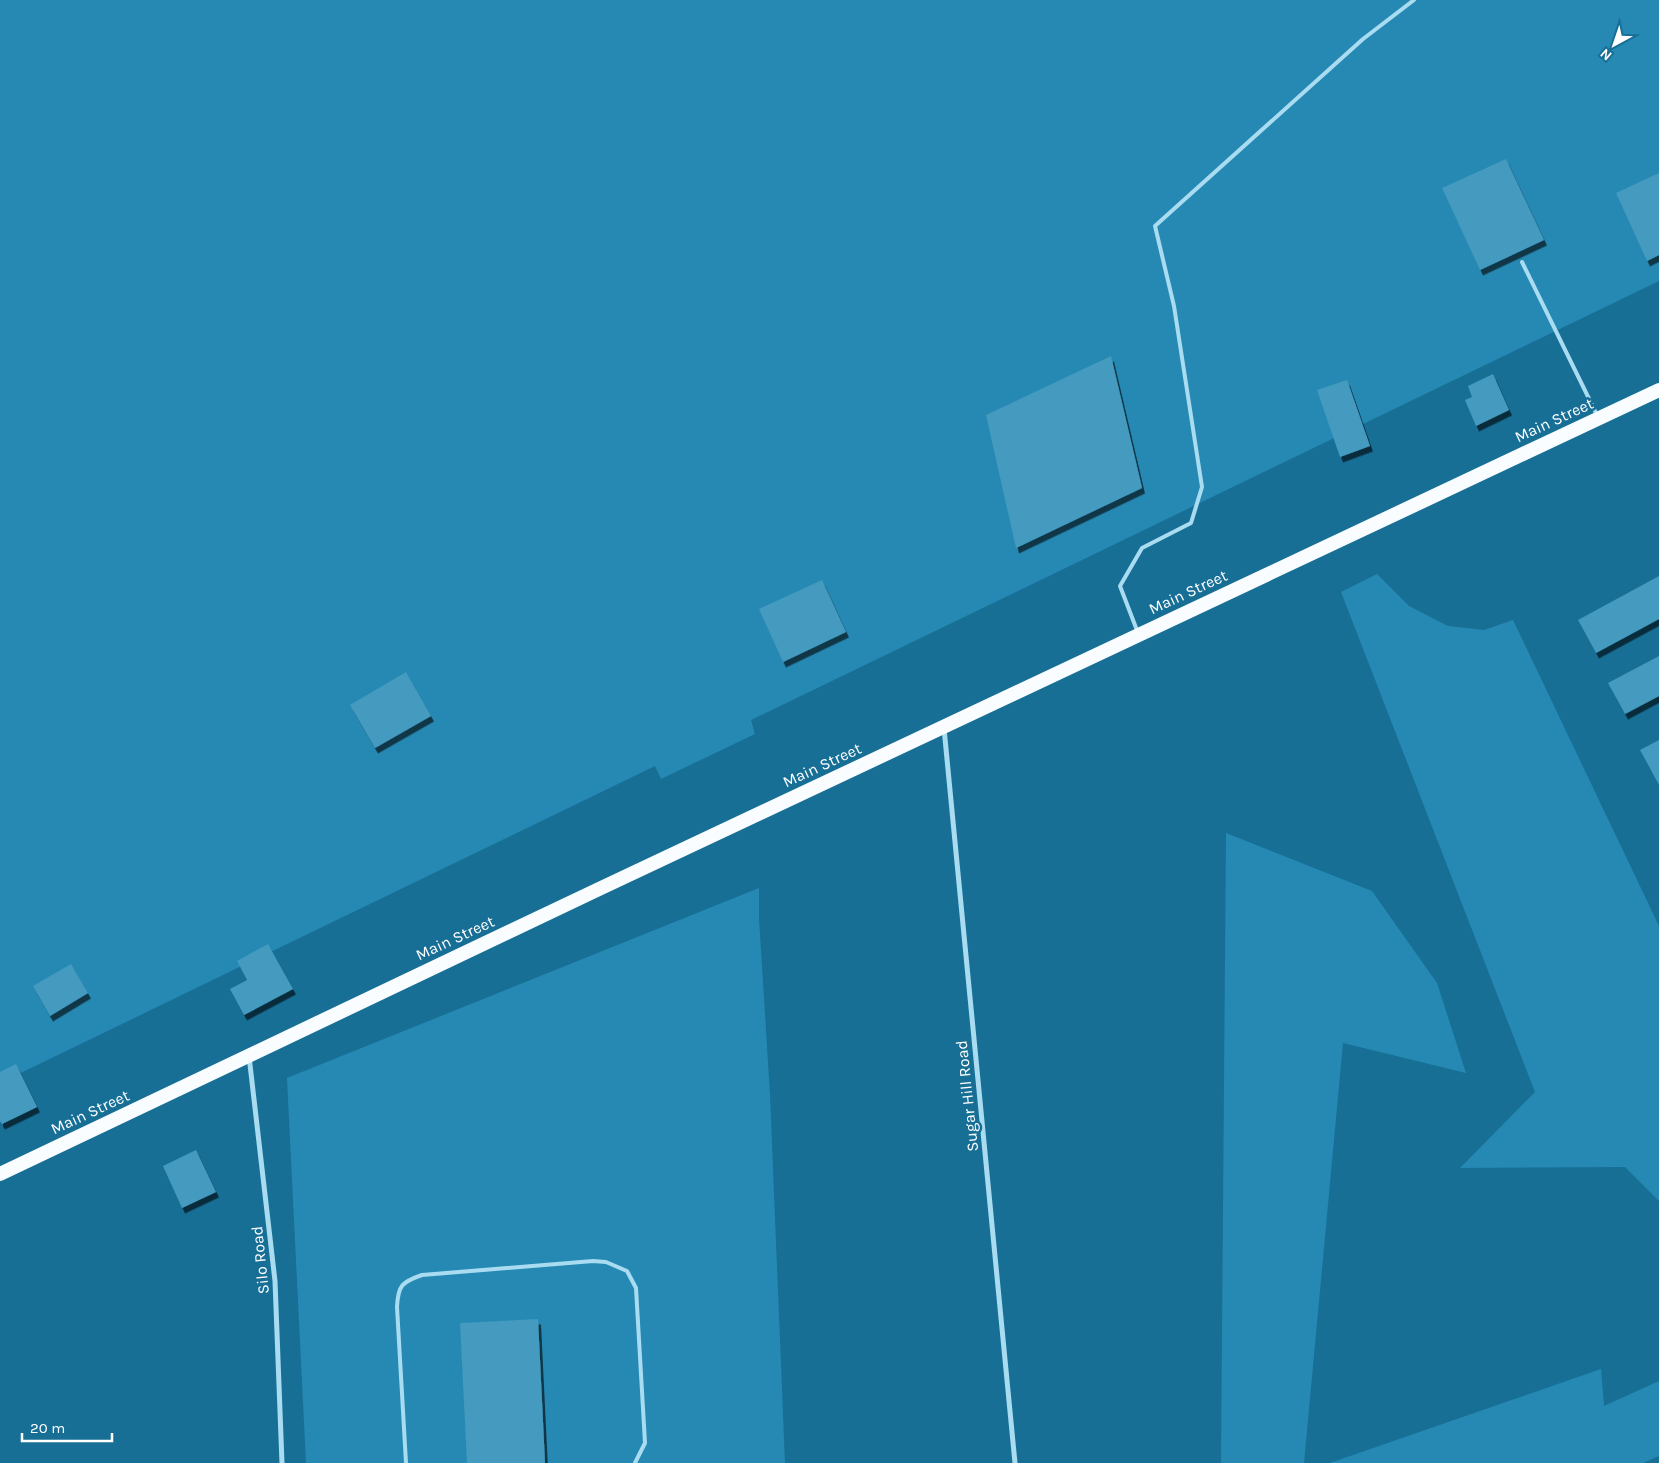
<svg xmlns="http://www.w3.org/2000/svg" width="1659" height="1463" font-family="Karla,sans-serif">
<defs>
<filter id="shadow"><feDropShadow dx="3" dy="5.5" stdDeviation="0" flood-color="#0009"/></filter>
</defs>
<rect width="100%" height="100%" fill="#176f96"/>
<!-- green -->
<g fill="#2689b3">
<polygon points="0,0 1659,0 1659,281 751,720 755,734 661,779 655,766 0,1083"/>
<polygon points="1377,574 1409,606 1448,626 1484,630 1513,620 1659,926 1659,1201 1625,1167 1460,1168 1535,1092 1341,592"/>
<polygon points="1226,833 1372,891 1437,983 1466,1073 1343,1043 1304,1463 1221,1463"/>
<polygon points="759,888 759,919 770,1095 785,1463 306,1463 287,1078"/>
<polygon points="1601,1369 1604,1406 1659,1381 1659,1456 1643,1463 1330,1463"/>
</g>
<!-- building -->
<g fill="#449abf" filter="url(#shadow)">
<polygon points="1506,159 1544,240 1480,270 1442,188"/>
<polygon points="1659,173 1659,255 1647,261 1616,193"/>
<polygon points="1111,356 1142,488 1016,548 986,415"/>
<polygon points="1493,374 1509,410 1476,426 1465,400 1472,397 1468,386"/>
<polygon points="1347,380 1370,446 1340,457 1317,390"/>
<polygon points="1659,576 1659,619 1596,653 1578,620"/>
<polygon points="822,580 846,632 783,662 759,609"/>
<polygon points="1659,656 1659,696 1625,714 1608,683"/>
<polygon points="406,672 431,716 375,748 350,705"/>
<polygon points="1659,740 1659,785 1640,750"/>
<polygon points="268,944 293,989 244,1015 230,989 247,980 237,961"/>
<polygon points="71,964 88,993 50,1016 33,986"/>
<polygon points="16,1064 37,1107 2,1124 0,1121 0,1072"/>
<polygon points="196,1150 216,1192 182,1208 163,1166"/>
<polygon points="538,1319 545,1463 467,1463 460,1323"/>
</g>
<g fill="none" stroke-linecap="round" stroke-linejoin="round">
<!-- service -->
<g stroke="#a9dcf1" stroke-width="4">
<polyline points="1522,262 1597,415"/>
<polyline points="1138,633 1120,586 1142,548 1191,523 1202,487 1174,306 1155,226 1363,39 1414,0"/>
<path d="M406,1463L397,1307C398,1285 402,1282 422,1275L593,1261L606,1262L627,1271L636,1288L645,1443L635,1463"/>
</g>
<!-- minor -->
<g stroke="#a9dcf1" stroke-width="5">
<polyline points="944,728 1015,1463"/>
<polyline points="249,1056 275,1281 282,1463"/>
</g>
<!-- trunk -->
<polyline stroke="#f9fdff" stroke-width="14" points="0,1174 599,889 1659,390"/>
</g>
<g text-anchor="middle" dominant-baseline="central" stroke-width="5" stroke-linejoin="round" paint-order="stroke">
<!-- street labels -->
<g font-size="16" fill="#fff" stroke="#176f96">
<text transform="translate(1554 420) rotate(-25)">Main Street</text>
<text transform="translate(1188 592) rotate(-25)">Main Street</text>
<text transform="translate(822 765) rotate(-25)">Main Street</text>
<text transform="translate(455 938) rotate(-25)">Main Street</text>
<text transform="translate(967 1096) rotate(-96)">Sugar Hill Road</text>
<text transform="translate(90 1112) rotate(-25)">Main Street</text>
<text transform="translate(260 1260) rotate(-96)">Silo Road</text>
</g>
</g>
<!-- north arrow -->
<g transform="translate(1614 45) rotate(220)" stroke="#176f96" stroke-width="4" paint-order="stroke">
<path d="M0-4L9 19L0 12L-9 19Z" fill="#ffffff"/>
<text y="-8" font-size="14" font-weight="bold" text-anchor="middle" fill="#ffffff">N</text>
</g>
<!-- scale -->
<path d="M22 1433v8h90v-8" fill="none" stroke="#ffffff" stroke-width="2.5"/>
<text x="30" y="1433" font-size="15" fill="#ffffff" stroke="#176f96" stroke-width="4" paint-order="stroke">20 m</text>
</svg>
